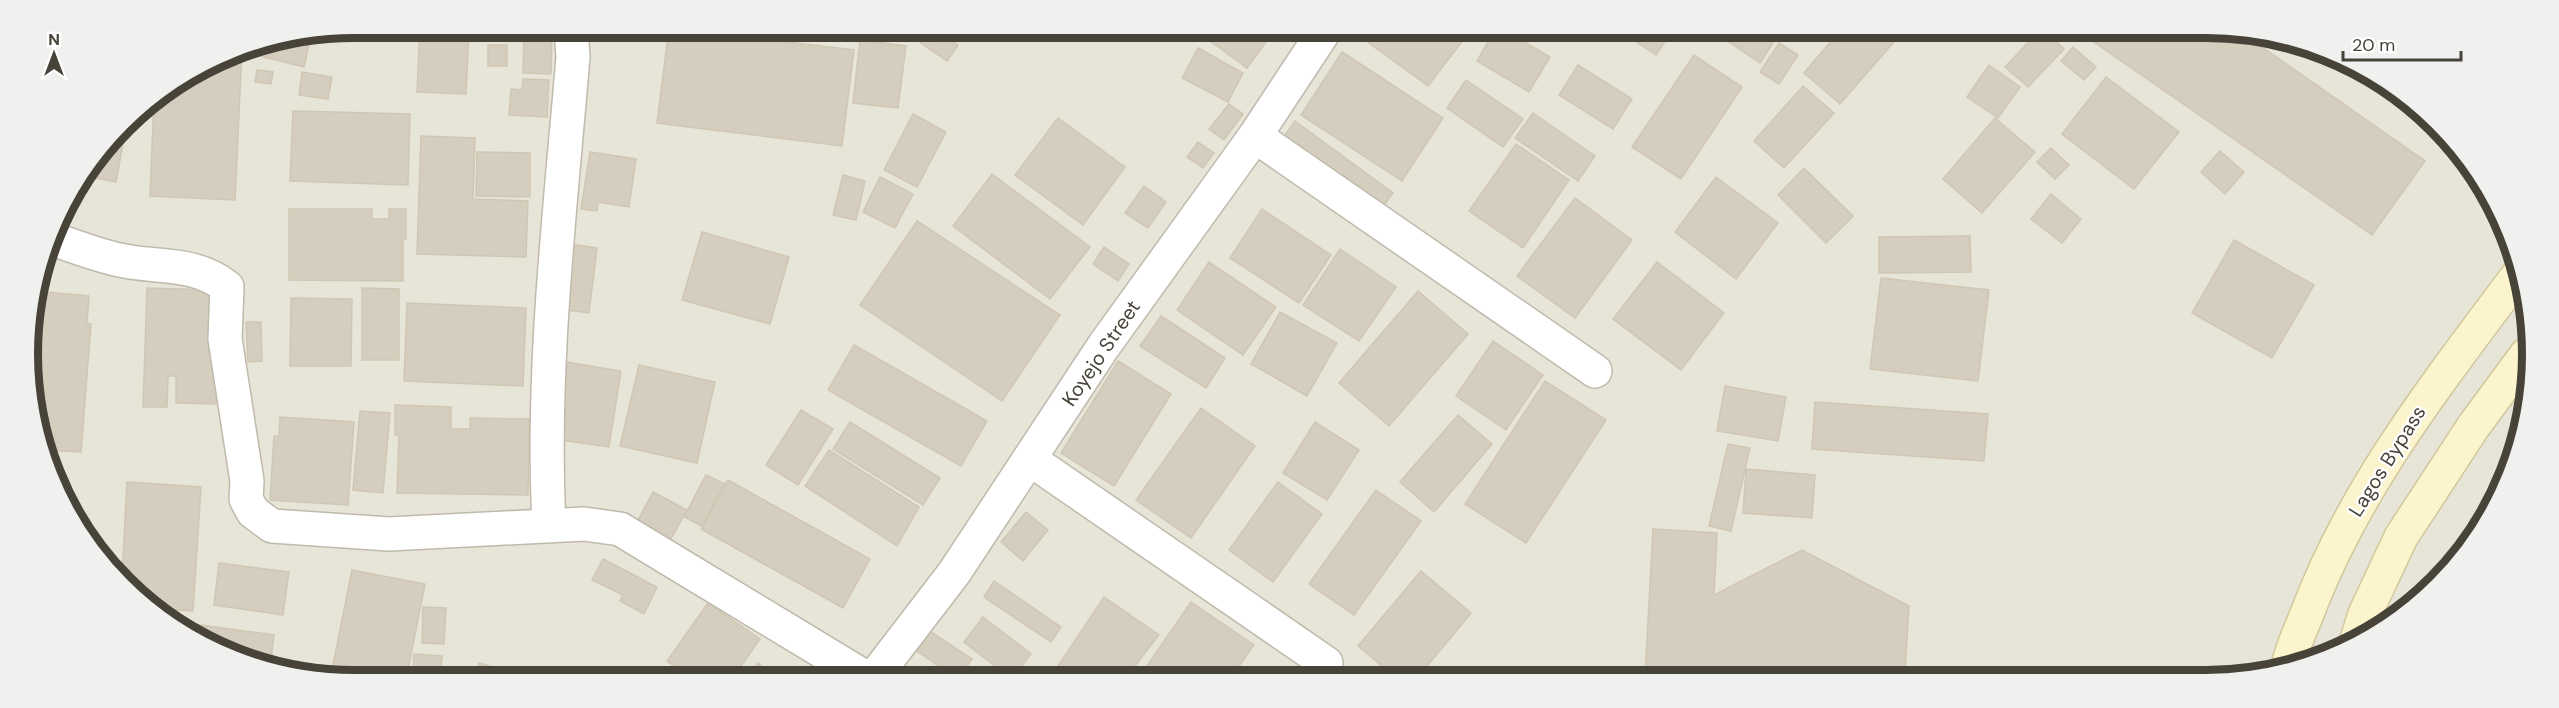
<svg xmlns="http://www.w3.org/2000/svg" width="2559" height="708" font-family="'DM Sans',sans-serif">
<rect width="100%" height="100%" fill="#f4f2ea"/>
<!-- residential -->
<polygon fill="#e7e4d8" points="354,27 2268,33 2386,82 2477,172 2526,290 2526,417 2488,517 2421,600 2349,647 2247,678 291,675 190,637 94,553 38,439 28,332 61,209 138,108 229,52"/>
<!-- building -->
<g fill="#d5cebf" stroke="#cfc7b3" stroke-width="1.5">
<polygon points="420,27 469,27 466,94 417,92"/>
<polygon points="669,28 854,50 842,146 657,123"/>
<polygon points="930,29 958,45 947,61 921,43"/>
<polygon points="1176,30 1196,30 1191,38"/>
<polygon points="1216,30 1275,30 1247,68 1209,40"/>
<polygon points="1379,30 1470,31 1428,86 1369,43"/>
<polygon points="1494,31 1505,31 1550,57 1529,92 1477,61"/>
<polygon points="1620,31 1672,31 1656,55"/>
<polygon points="1713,31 1774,32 1778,35 1760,63"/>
<polygon points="1839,32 1897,32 1900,35 1840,104 1804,73"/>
<polygon points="2038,32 2047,33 2064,49 2028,87 2005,67"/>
<polygon points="524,33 552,34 551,74 523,73"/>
<polygon points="2081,33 2242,33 2425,161 2372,235"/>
<polygon points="311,35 304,67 244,52 245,49"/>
<polygon points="860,40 906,46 898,108 853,103"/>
<polygon points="1779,43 1798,55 1779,84 1760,72"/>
<rect x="488" y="45" width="19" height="21"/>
<polygon points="2073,47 2096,67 2084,80 2061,61"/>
<polygon points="1198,48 1243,73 1228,102 1182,78"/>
<polygon points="242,49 235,200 150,196 154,99 229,52"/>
<polygon points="1342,52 1443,118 1402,181 1301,115"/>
<polygon points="1694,55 1742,87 1681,179 1632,147"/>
<polygon points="1578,65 1632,99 1613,129 1559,95"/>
<polygon points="1989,65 2020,87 1998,118 1967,97"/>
<polygon points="257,70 273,72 271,84 255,82"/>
<polygon points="302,72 332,77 328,99 299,95"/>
<polygon points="2106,77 2179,132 2134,189 2062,134"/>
<polygon points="523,79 549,80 547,117 509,115 511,89 522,90"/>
<polygon points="1466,80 1523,119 1503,147 1447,108"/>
<polygon points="1803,86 1834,113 1784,168 1754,141"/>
<polygon points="1229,104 1243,114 1224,140 1209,129"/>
<polygon points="293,111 410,114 408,185 290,181"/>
<polygon points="1533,113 1595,156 1578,181 1515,138"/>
<polygon points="913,114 946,132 917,187 884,170"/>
<polygon points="1058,118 1125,167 1083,225 1015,175"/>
<polygon points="1995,118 2035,152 1982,213 1943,179"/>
<polygon points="1295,121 1393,193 1378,213 1280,142"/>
<polygon points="124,127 126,127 116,182 86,176"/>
<polygon points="421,136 475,138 473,199 528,201 526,257 417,254"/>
<polygon points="1198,142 1214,153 1203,168 1187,157"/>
<polygon points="1516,144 1569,180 1523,248 1469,211"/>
<polygon points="2051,148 2069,165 2055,179 2037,162"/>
<polygon points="2220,151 2244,172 2225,194 2201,172"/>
<polygon points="477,152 530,153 530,197 476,196"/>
<polygon points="590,152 636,159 629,207 598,202 597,211 581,209"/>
<polygon points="1804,168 1853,216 1826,243 1778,195"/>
<polygon points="992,174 1090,247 1050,299 953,226"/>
<polygon points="843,175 865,181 856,220 833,215"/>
<polygon points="880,177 913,194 895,228 863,212"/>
<polygon points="1716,177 1778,223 1736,279 1675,232"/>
<polygon points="1144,186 1166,202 1148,228 1125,213"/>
<polygon points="2051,194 2081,219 2062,243 2031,219"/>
<polygon points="1575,198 1632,240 1575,318 1517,276"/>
<polygon points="289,209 372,209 372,219 389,219 389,209 406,209 406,239 403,239 403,281 289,280"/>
<polygon points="1262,209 1331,255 1299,303 1230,258"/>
<polygon points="917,221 1060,315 1002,401 860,305"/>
<polygon points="702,232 789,257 770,324 682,300"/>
<polygon points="1970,236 1971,272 1879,273 1879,237"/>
<polygon points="2234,240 2314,285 2272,358 2192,313"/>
<polygon points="568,244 597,248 589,313 560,309"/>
<polygon points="1104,247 1129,264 1118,281 1093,264"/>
<polygon points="1340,249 1396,287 1359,341 1303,305"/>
<polygon points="1209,262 1276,307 1243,355 1177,310"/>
<polygon points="1657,262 1724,313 1681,370 1613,319"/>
<polygon points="1881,278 1989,290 1978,381 1870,369"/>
<polygon points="147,288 212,290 218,324 216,404 176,403 176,376 168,376 167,407 143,407"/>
<polygon points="362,288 399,289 399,360 362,360"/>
<polygon points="1418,291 1468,334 1389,426 1339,383"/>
<polygon points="45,292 89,296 87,323 91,324 81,452 43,450 38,439 33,388 36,355 40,356"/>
<polygon points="291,298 352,299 351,366 290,366"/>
<polygon points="407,303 526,308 523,386 404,381"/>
<polygon points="1280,312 1337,343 1307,396 1251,364"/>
<polygon points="1161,316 1225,358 1206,388 1140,346"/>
<polygon points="246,322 261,322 262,361 248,362"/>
<polygon points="1493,341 1543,375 1506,430 1456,396"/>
<polygon points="854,345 987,421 961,466 828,390"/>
<polygon points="1118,361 1171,394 1114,486 1061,453"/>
<polygon points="566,362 621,371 609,447 554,439"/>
<polygon points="639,365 715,382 697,463 620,446"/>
<polygon points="1545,381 1606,420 1526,543 1465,504"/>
<polygon points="1725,386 1786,397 1778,441 1717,431"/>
<polygon points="1815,402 1988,414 1984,461 1812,449"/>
<polygon points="395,405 451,407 451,429 470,429 470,418 529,419 528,495 397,493 399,435 395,435"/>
<polygon points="1201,408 1255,446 1191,538 1136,500"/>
<polygon points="801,410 833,429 798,485 766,465"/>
<polygon points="360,411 390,413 383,493 353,490"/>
<polygon points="1458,415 1492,444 1434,512 1400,482"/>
<polygon points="280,417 354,422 348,505 270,500 274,436 279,437"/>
<polygon points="850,422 940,478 923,505 833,449"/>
<polygon points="1315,422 1359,450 1327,500 1283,473"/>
<polygon points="1728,444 1750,448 1731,531 1709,526"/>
<polygon points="829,450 919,507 897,546 805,486"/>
<polygon points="1746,469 1815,475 1812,518 1743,513"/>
<polygon points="706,475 725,484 702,526 684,517"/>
<polygon points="728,480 870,559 843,608 701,529"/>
<polygon points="127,482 201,487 193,611 158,609 122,577"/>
<polygon points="1278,482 1322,514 1273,582 1229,550"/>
<polygon points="1376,490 1421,521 1354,615 1309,584"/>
<polygon points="653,492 687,510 668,544 635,526"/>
<polygon points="1026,512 1048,530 1023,561 1001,542"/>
<polygon points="1653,529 1717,533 1714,595 1802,550 1909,606 1905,671 2020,678 1645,677"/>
<polygon points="603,559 657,587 644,614 620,601 623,595 592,580"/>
<polygon points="219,563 289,572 283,615 214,605"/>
<polygon points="352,570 425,584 407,675 331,675"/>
<polygon points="1421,571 1471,613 1418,677 1395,677 1358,646"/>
<polygon points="994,581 1061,627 1051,642 984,597"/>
<polygon points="1104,597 1159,635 1127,676 1073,676 1058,666"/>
<polygon points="1191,602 1254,645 1232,676 1140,676"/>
<polygon points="708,603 760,639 734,676 688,675 667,661"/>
<polygon points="423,607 446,608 444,644 422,643"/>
<polygon points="983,617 1031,654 1014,676 1008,676 964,642"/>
<polygon points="185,623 274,635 270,667 190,637 184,631"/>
<polygon points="930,631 972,659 960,676 953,676 917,651"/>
<polygon points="414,654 442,656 440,675 413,675"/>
<polygon points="479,663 513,673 513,675 476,675"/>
<polygon points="758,663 774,676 749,676"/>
<polygon points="1258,669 1270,677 1253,676"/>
<polygon points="525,671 551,675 524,675"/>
</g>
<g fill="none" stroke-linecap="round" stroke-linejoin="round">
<!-- minor casing -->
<g stroke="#bfbaac" stroke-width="36">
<g id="minor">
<polyline points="1255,136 1595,371"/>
<path d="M53,239C73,246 94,254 115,259C154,269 193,260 227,287L225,339L247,481L246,499L253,512L272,526L389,534L584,524L620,529L863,676"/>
<polyline points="1031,460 1326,663"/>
<path d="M549,525C541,370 560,213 573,57L571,28"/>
<polyline points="875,676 954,573 1103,347 1255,136 1325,30"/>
</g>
</g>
<!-- secondary casing -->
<g stroke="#d1c79c" stroke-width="36">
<g id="secondary">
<polyline points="2356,643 2365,614 2401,537 2473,427 2526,355"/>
<path d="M2288,666C2292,648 2300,631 2307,614C2354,488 2439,381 2519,274"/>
</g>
</g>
<!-- minor -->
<use href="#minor" stroke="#fff" stroke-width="33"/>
<!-- secondary -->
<use href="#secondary" stroke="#fbf4cc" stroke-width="33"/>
</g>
<g text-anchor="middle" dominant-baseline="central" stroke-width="4.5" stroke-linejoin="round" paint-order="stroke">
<!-- street labels -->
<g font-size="20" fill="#474338" stroke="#fff">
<text transform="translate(1101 353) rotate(-56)">Koyejo Street</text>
<text transform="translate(2387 461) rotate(-58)">Lagos Bypass</text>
</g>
</g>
<!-- crop -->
<path d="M0 0H2559V708H0ZM354 38H2206A316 316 0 0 1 2522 354V354A316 316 0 0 1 2206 670H354A316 316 0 0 1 38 354V354A316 316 0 0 1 354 38Z" fill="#f0f0ef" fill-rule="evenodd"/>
<path fill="none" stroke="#474338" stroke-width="8" d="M354 38H2206A316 316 0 0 1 2522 354V354A316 316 0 0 1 2206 670H354A316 316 0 0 1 38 354V354A316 316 0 0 1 354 38Z"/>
<!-- north arrow -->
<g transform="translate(54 54)" stroke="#ffffff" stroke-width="4.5" paint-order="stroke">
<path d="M0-4.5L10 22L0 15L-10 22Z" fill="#474338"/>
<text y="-9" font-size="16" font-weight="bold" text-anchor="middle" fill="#474338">N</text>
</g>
<!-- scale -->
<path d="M2343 51v9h118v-9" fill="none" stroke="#474338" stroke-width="3"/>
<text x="2352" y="51" font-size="18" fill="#474338" stroke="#ffffff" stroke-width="4.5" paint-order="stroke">20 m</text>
</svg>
